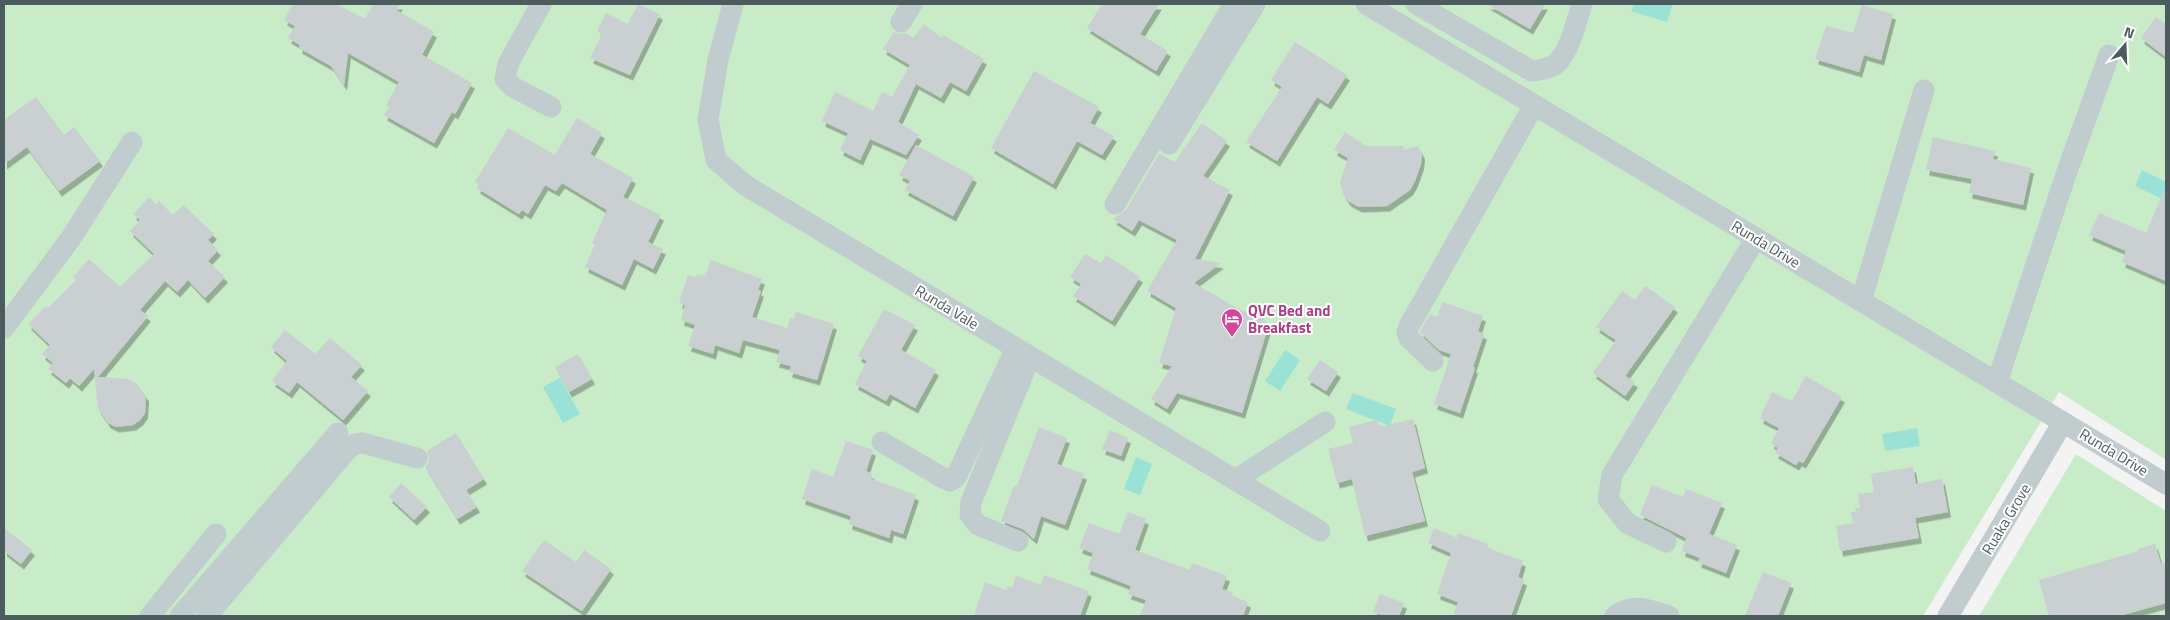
<svg xmlns="http://www.w3.org/2000/svg" width="2170" height="620" font-family="'Titillium Web',sans-serif">
<defs>
<filter id="shadow"><feDropShadow dx="3" dy="5.5" stdDeviation="0" flood-color="#0004"/></filter>
</defs>
<rect width="100%" height="100%" fill="#f4f3f3"/>
<!-- green -->
<g fill="#c8ebc8">
<polygon points="4,4 2166,4 2166,460 2059,392 1923,616 4,616"/>
<polygon points="2076,454 2166,511 2166,616 1979,616"/>
</g>
<!-- water -->
<g fill="#9be2d6">
<polygon points="1634,4 1673,4 1667,22 1631,11"/>
<polygon points="2142,170 2166,182 2166,201 2135,186"/>
<polygon points="1285,350 1300,360 1280,391 1265,381"/>
<polygon points="560,378 580,414 563,423 543,387"/>
<polygon points="1353,393 1396,409 1390,426 1346,409"/>
<polygon points="1917,428 1920,446 1885,451 1882,434"/>
<polygon points="1136,457 1152,464 1140,495 1124,489"/>
</g>
<!-- building -->
<g fill="#cacfd1" filter="url(#shadow)">
<polygon points="293,4 336,4 365,19 373,4 400,4 396,10 434,32 422,55 472,83 455,114 452,112 434,143 384,115 389,107 386,105 399,82 348,53 344,85 331,66 299,48 300,45 288,38 295,26 284,20"/>
<polygon points="638,4 660,14 630,75 590,58 602,34 597,31 606,13 628,24"/>
<polygon points="1102,4 1159,4 1140,34 1168,51 1156,71 1087,28"/>
<polygon points="1487,4 1545,4 1530,29"/>
<polygon points="1862,5 1893,14 1881,60 1864,55 1859,72 1815,59 1826,26 1853,33"/>
<polygon points="2156,17 2166,24 2166,57 2141,38"/>
<polygon points="924,24 942,38 943,35 984,59 966,91 950,82 941,98 916,84 898,122 919,135 906,155 870,139 860,160 840,150 848,133 822,121 835,92 873,111 882,92 892,97 910,65 883,49 894,32 900,34 905,33 913,38"/>
<polygon points="1295,42 1347,75 1328,104 1317,97 1277,161 1246,142 1282,87 1271,80"/>
<polygon points="1034,71 1099,107 1090,123 1114,136 1102,155 1077,141 1053,184 991,148"/>
<polygon points="36,97 64,135 74,127 100,161 59,191 27,147 4,164 4,120"/>
<polygon points="577,118 602,133 590,154 633,178 623,197 661,215 648,242 663,249 653,269 634,259 622,285 585,267 595,244 592,243 607,210 562,183 556,191 545,185 528,214 522,210 519,214 477,188 479,184 475,182 508,128 555,155"/>
<polygon points="1202,123 1227,141 1203,176 1230,190 1195,259 1221,263 1194,283 1240,310 1264,317 1263,321 1269,324 1242,413 1177,393 1167,409 1151,399 1172,366 1159,363 1176,308 1147,291 1177,240 1139,220 1132,231 1113,219 1126,210 1159,154 1175,162"/>
<polygon points="1345,132 1366,146 1404,146 1403,150 1418,146 1422,154 1421,164 1415,181 1410,190 1387,206 1359,207 1348,201 1343,194 1340,182 1348,158 1334,150"/>
<polygon points="1933,137 1995,151 1993,159 2031,168 2023,205 1969,193 1972,179 1926,170"/>
<polygon points="916,145 974,177 953,216 905,190 910,181 899,175"/>
<polygon points="2166,186 2166,281 2122,262 2126,251 2089,235 2099,213 2146,233"/>
<polygon points="149,197 156,204 159,201 173,215 183,205 214,234 208,240 218,250 208,261 225,277 205,298 188,280 177,292 165,281 140,310 148,316 98,377 128,379 136,383 146,396 145,413 140,420 133,425 116,427 108,423 98,409 94,369 79,386 70,378 66,383 48,369 53,363 42,354 50,345 28,324 46,306 48,308 76,280 73,277 89,259 120,287 154,254 130,231 140,220 133,214"/>
<polygon points="1085,254 1101,263 1106,255 1140,277 1112,321 1073,296 1081,284 1070,277"/>
<polygon points="711,260 762,279 758,290 761,291 752,317 787,328 790,318 794,319 796,312 834,324 817,380 789,372 791,366 776,362 780,350 743,340 739,353 715,345 713,354 688,346 695,325 681,320 685,305 679,303 688,275 696,277 697,274 705,276"/>
<polygon points="1645,286 1675,307 1625,376 1635,382 1625,396 1593,373 1616,340 1596,327 1622,291 1635,300"/>
<polygon points="1442,302 1483,316 1478,331 1484,334 1473,367 1475,368 1460,413 1434,404 1451,354 1439,350 1420,332 1430,314 1437,317"/>
<polygon points="884,309 915,325 901,350 936,370 915,408 890,394 886,401 855,384 867,361 858,356"/>
<polygon points="285,330 315,354 330,338 362,365 351,377 368,391 343,420 297,382 289,393 272,381 287,361 271,347"/>
<polygon points="578,354 592,379 569,392 555,367"/>
<polygon points="1320,360 1338,372 1326,391 1307,379"/>
<polygon points="1806,376 1842,397 1803,463 1799,461 1796,465 1775,453 1778,448 1771,443 1779,428 1760,418 1772,392 1792,401"/>
<polygon points="1413,419 1425,468 1412,472 1425,521 1365,536 1352,479 1337,483 1328,449 1353,443 1349,427 1377,420 1379,427"/>
<polygon points="1039,427 1067,438 1057,464 1084,474 1065,525 1041,516 1034,539 1023,529 1001,521 1014,486 1017,486"/>
<polygon points="1110,430 1128,438 1121,456 1102,449"/>
<polygon points="456,433 484,479 466,490 477,507 457,519 425,467 429,461 427,451"/>
<polygon points="846,441 873,450 866,471 872,474 871,479 916,495 903,534 891,530 889,538 849,524 851,516 802,499 812,469 833,477"/>
<polygon points="1913,467 1916,484 1942,479 1948,512 1915,518 1919,538 1840,551 1836,526 1853,523 1851,512 1856,512 1855,508 1860,508 1858,494 1874,492 1871,474"/>
<polygon points="401,483 427,507 414,520 389,497"/>
<polygon points="1652,485 1683,497 1686,489 1722,503 1709,534 1737,545 1726,573 1698,562 1700,558 1682,551 1686,538 1640,515"/>
<polygon points="1128,512 1146,519 1135,550 1190,570 1192,563 1227,576 1222,589 1233,593 1232,596 1248,602 1243,616 1140,616 1146,600 1128,594 1131,586 1087,569 1093,553 1079,548 1089,523 1119,534"/>
<polygon points="4,528 32,550 21,564 4,551"/>
<polygon points="1434,528 1457,538 1458,533 1488,544 1487,548 1523,561 1518,577 1524,580 1511,616 1453,616 1458,602 1437,594 1451,553 1428,543"/>
<polygon points="544,540 576,562 584,550 611,569 582,611 522,571"/>
<polygon points="2155,544 2161,564 2166,562 2166,603 2119,616 2049,616 2039,580 2139,551 2138,549"/>
<polygon points="1763,572 1791,583 1778,616 1745,616"/>
<polygon points="1044,575 1089,591 1080,616 974,616 985,582 1006,590 1007,586 1012,588 1016,576 1041,585"/>
<polygon points="1380,594 1404,603 1399,616 1386,616 1373,612"/>
</g>
<g fill="none" stroke-linecap="round" stroke-linejoin="round">
<!-- minor -->
<g stroke="#c0cccd" stroke-width="21">
<polyline points="541,4 508,64 505,79 513,87 551,107"/>
<polyline points="733,4 718,60 708,119 716,160 745,185 1320,531"/>
<polyline points="1366,4 2166,484"/>
<path d="M1416,4L1532,71C1540,70 1552,68 1558,62C1571,47 1576,22 1582,4"/>
<polyline points="901,22 912,4"/>
<polyline points="1169,144 1255,4"/>
<polyline points="1115,204 1234,4"/>
<polyline points="1861,301 1924,90"/>
<polyline points="4,328 71,238 132,142"/>
<polyline points="1433,361 1409,338 1407,333 1409,326 1534,105"/>
<polyline points="1997,382 2064,180 2109,55"/>
<polyline points="882,442 943,478 950,481 956,477 1016,348"/>
<polyline points="1235,480 1325,422"/>
<polyline points="1018,541 978,525 970,515 971,502 1030,357"/>
<polyline points="1666,542 1627,523 1608,499 1612,475 1756,238"/>
<polyline points="150,616 216,534"/>
<polyline points="180,616 338,433"/>
<polyline points="207,616 348,449 355,444 363,443 417,458"/>
<path d="M1615,616C1634,603 1648,609 1669,616"/>
<polyline points="1948,616 2063,422"/>
</g>
</g>
<!-- icons -->
<defs>
<g id="hotel-pin" transform="scale(1.125)"><path d="M0 17L-7.5 6A9.5 9.5 0 1 1 7.5 6Z" fill="#d1479c" stroke="#fff"/><path d="M-6-4.5h1.5V1H6V5H4.5V3h-9V5H-6ZM-4 0a1.8 1.8 0 1 1 3.6 0ZM.5 0V-2.5h3Q6-2.5 6 0Z" fill="#fff"/></g>
</defs>
<g fill-rule="evenodd">
<use href="#hotel-pin" x="1232" y="319"/>
</g>
<g text-anchor="middle" dominant-baseline="central" stroke-width="4" stroke-linejoin="round" paint-order="stroke">
<!-- street labels -->
<g font-size="15" fill="#4c5c5e" stroke="#fff">
<text transform="translate(1766 244) rotate(31)">Runda Drive</text>
<text transform="translate(947 307) rotate(31)">Runda Vale</text>
<text transform="translate(2114 452) rotate(31)">Runda Drive</text>
<text transform="translate(2006 519) rotate(-59)">Ruaka Grove</text>
</g>
<!-- hotel labels -->
<g font-size="15" font-weight="bold" fill="#b23c85" stroke="#fff" text-anchor="start">
<text x="1248" y="310">QVC Bed and<tspan x="1248" dy="17">Breakfast</tspan></text>
</g>
</g>
<!-- border -->
<rect width="2170" height="620" fill="none" stroke="#4c5c5e" stroke-width="10"/>
<!-- north arrow -->
<g transform="translate(2125 45) rotate(19)" stroke="#ffffff" stroke-width="4" paint-order="stroke">
<path d="M0-4L9 19L0 12L-9 19Z" fill="#4c5c5e"/>
<text y="-8" font-size="14" font-weight="bold" text-anchor="middle" fill="#4c5c5e">N</text>
</g>
</svg>
